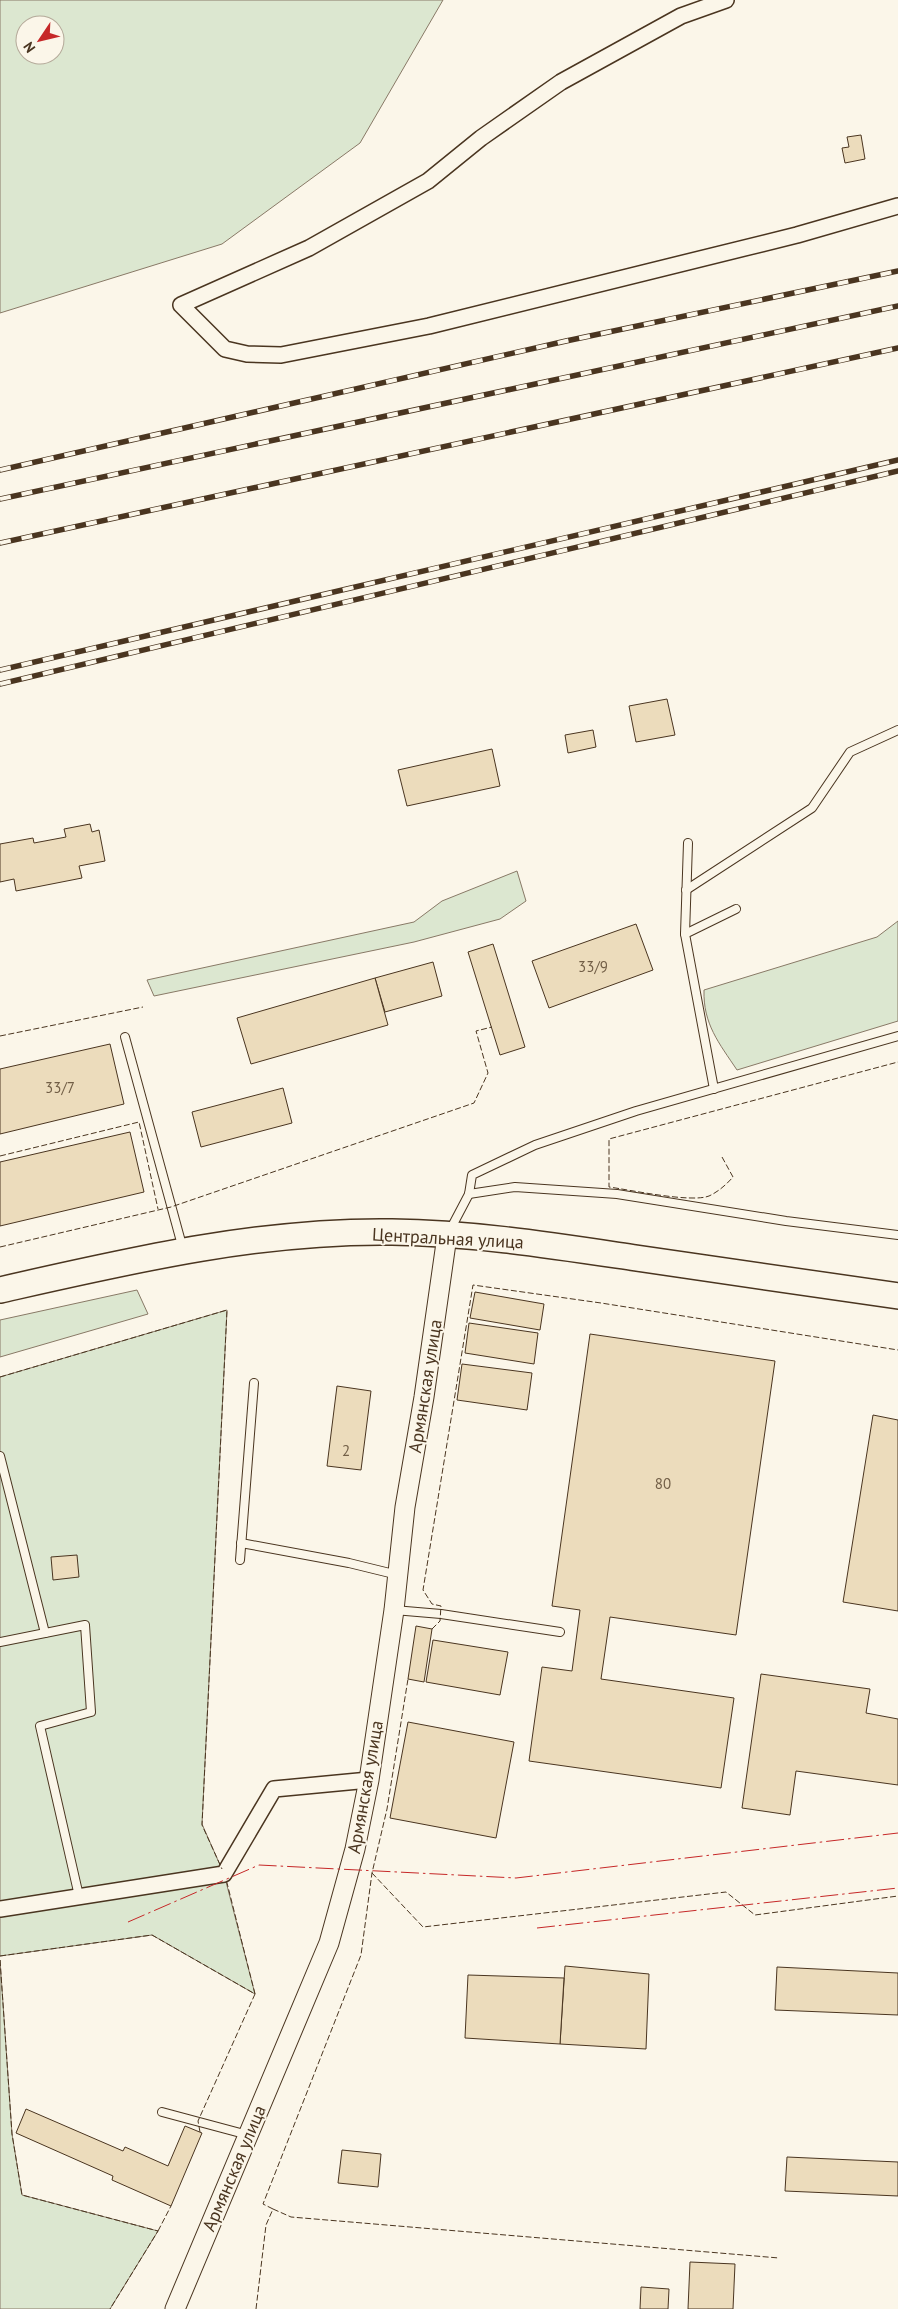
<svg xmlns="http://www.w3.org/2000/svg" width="898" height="2309" font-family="'PT Sans',sans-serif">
<rect width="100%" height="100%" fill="#fbf6e9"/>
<!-- green -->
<g fill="#dce7d0" stroke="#887966" fill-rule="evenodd">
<path d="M0,0H443L360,143L222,244L0,313ZM25,25H55V55H25Z"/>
<polygon points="517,871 526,901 500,919 414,942 154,996 147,980 414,922 442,901"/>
<path d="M898,921V1021L737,1070C719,1043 703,1024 704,990L877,937Z"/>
<polygon points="137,1290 148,1314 0,1357 0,1320"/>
<polygon points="227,1310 202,1824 224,1874 255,1994 152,1935 0,1956 0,1377"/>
<polygon points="0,1960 12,2134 22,2195 158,2231 110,2309 0,2309"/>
</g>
<!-- building -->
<g fill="#ecdcbc" stroke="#4a3520">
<polygon points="861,135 865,159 845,163 842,148 849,147 847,137"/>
<polygon points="667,699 675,735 636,742 629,706"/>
<polygon points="593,730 596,747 568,753 565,735"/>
<polygon points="492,749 500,786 407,806 398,770"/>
<polygon points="90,824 92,832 99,830 105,861 79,866 82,878 16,891 14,879 0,882 0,844 33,838 34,843 66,837 64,829"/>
<polygon points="636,924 653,970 549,1008 532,961"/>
<polygon points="493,944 525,1047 500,1055 468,952"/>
<polygon points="433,962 442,996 385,1012 375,978"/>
<polygon points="375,978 388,1025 251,1064 237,1018"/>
<polygon points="110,1044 124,1104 0,1134 0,1069"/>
<polygon points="283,1088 292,1123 201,1147 192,1112"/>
<polygon points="130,1132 144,1192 0,1226 0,1162"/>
<polygon points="475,1292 544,1304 540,1330 470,1318"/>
<polygon points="469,1323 538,1333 534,1364 465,1353"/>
<polygon points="590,1334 775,1361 736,1635 610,1617 601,1679 734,1698 721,1788 529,1761 542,1667 572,1671 580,1610 552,1606"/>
<polygon points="462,1364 532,1373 527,1410 457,1400"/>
<polygon points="337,1386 371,1391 361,1470 327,1466"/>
<polygon points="873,1415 898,1420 898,1611 843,1602"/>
<polygon points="77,1555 79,1577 53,1580 51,1557"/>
<polygon points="416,1626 432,1629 424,1682 408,1679"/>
<polygon points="433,1640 508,1652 500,1695 426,1682"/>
<polygon points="761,1674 870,1689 866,1713 898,1719 898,1785 796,1771 790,1815 742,1808"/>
<polygon points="408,1722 514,1742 496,1838 390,1818"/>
<polygon points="565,1966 649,1974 646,2049 560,2044"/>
<polygon points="777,1967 898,1973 898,2015 775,2010"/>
<polygon points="468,1975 564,1978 560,2044 465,2038"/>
<polygon points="26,2109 123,2151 125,2147 168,2166 185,2126 202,2133 171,2206 112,2180 113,2176 16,2133"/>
<polygon points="342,2150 381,2154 378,2187 338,2183"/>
<polygon points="787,2157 898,2162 898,2196 785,2191"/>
<polygon points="690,2262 735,2264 733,2309 688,2309"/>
<polygon points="641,2287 669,2289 668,2309 640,2309"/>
</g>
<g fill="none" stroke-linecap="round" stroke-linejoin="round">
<!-- service casing -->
<g stroke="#4a3520" stroke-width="10">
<g id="service">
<polyline points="686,890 812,808 850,752 898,730"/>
<polyline points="685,934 688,843"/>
<polyline points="125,1037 183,1249"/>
<polyline points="714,1089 685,934 736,909"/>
<polyline points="469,1194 515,1187 617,1194 786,1221 898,1235"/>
<polyline points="449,1232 469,1194 472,1175 535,1145 636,1111 898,1036"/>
<polyline points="0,1456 45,1633"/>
<polyline points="241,1543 349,1563 398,1575"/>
<polyline points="240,1560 254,1383"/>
<polyline points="394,1610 441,1614 560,1632"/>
<polyline points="0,1642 85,1625 91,1712 40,1726 79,1896"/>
<polyline points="162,2112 248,2135"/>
</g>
</g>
<!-- minor casing -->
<g stroke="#4a3520" stroke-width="18">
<g id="minor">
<polyline points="726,0 681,16 561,82 481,138 428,181 309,248 181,305 225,349 247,354 281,355 429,326 797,235 898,206"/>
<polyline points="0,1909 224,1874 274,1789 369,1780"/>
</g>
</g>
<!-- tertiary casing -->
<g stroke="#4a3520" stroke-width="21">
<polyline id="tertiary" points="175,2309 329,1943 355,1849 369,1780 394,1610 405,1507 424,1397 447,1236"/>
</g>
<!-- primary casing -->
<g stroke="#4a3520" stroke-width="28">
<path id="primary" d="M0,1290C128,1261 259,1230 392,1232C474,1233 555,1246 636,1258C724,1270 811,1283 898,1296"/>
</g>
<!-- service -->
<use href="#service" stroke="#fbf6e9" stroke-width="8"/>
<!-- minor -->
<use href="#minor" stroke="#fbf6e9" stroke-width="15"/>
<!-- tertiary -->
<use href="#tertiary" stroke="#fbf6e9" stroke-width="19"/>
<!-- primary -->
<use href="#primary" stroke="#fbf6e9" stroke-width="25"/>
<!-- rail casing -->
<g stroke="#4a3520" stroke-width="5.5">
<g id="rail">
<polyline points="0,470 566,341 898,271"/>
<polyline points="0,499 898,306"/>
<polyline points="0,543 898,348"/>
<polyline points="0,670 898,460"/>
<polyline points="0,684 898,471"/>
</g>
</g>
<!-- rail -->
<use href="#rail" stroke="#fbf6e9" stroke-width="4" stroke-dasharray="11" stroke-linecap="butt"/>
<!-- fence -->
<g stroke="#4a3520" stroke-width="1" stroke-dasharray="6 2.5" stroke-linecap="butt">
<polyline points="0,1036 143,1007"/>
<polyline points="0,1156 139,1122 158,1209"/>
<path d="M722,1157L733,1177C727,1184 718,1192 709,1196C691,1203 631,1190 609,1187V1139L898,1062"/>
<polyline points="0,1247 171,1207 474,1103 488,1073 476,1031 492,1027"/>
<polyline points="0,1377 227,1310 202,1825 222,1869"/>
<polyline points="432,1629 440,1621 441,1606 432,1604 423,1590 473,1285 601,1303 898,1350"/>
<polyline points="372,1873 423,1927 726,1892 755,1915 898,1896"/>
<polyline points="0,1956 152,1935 255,1994 226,1879"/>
<polyline points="0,1960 12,2134 22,2195 158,2231 110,2309"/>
<polyline points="200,2132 198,2121 255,1994"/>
<polyline points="273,2209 291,2217 779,2258"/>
<polyline points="158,2231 171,2206"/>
<polyline points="256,2309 266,2225 273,2209 263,2204 361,1955 372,1873 387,1809 408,1679"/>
</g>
<!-- power -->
<g stroke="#c62828" stroke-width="1" stroke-dasharray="18 4 2.5 4" stroke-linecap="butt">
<polyline points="128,1922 259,1865 516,1878 898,1833"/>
<polyline points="537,1928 898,1888"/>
</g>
</g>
<g text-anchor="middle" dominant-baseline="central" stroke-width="4" stroke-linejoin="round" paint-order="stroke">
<!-- number labels -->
<g font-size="15" fill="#725f47">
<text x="593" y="966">33/9</text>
<text x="60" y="1087">33/7</text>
<text x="346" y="1450">2</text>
<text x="663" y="1483">80</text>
</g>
<!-- street labels -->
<g font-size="18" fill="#4a3520" stroke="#fbf6e9">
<text transform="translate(448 1238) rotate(3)">Центральная улица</text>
<text transform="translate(425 1386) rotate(-81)">Армянская улица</text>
<text transform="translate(365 1787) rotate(-80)">Армянская улица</text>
<text transform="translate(234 2168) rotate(-67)">Армянская улица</text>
</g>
</g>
<!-- north arrow -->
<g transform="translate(40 40) rotate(235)"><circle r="24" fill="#fbf6e9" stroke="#b4a999"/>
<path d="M0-4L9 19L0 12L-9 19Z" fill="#c62828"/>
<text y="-8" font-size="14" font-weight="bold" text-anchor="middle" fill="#4a3520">N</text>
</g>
</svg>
